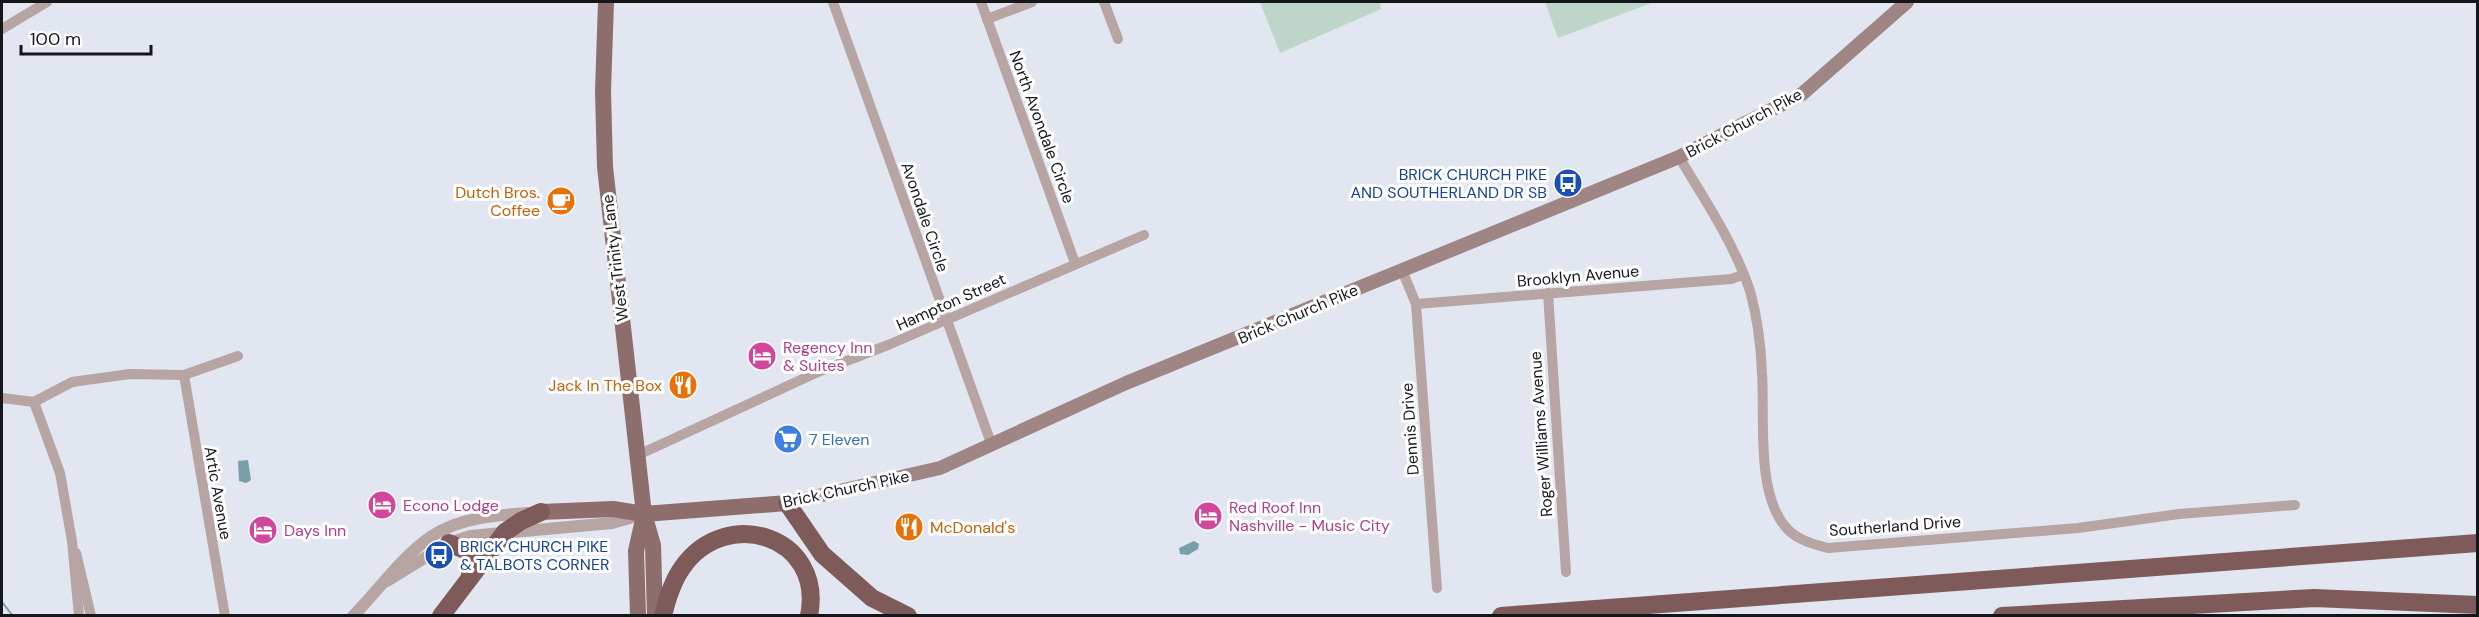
<svg xmlns="http://www.w3.org/2000/svg" width="2479" height="617" font-family="'DM Sans',sans-serif">
<rect width="100%" height="100%" fill="#e1e6f1"/>
<!-- green -->
<g fill="#bdd6c9">
<polygon points="1260,2 1380,2 1381,9 1280,53"/>
<polygon points="1545,2 1654,2 1558,38"/>
</g>
<!-- water -->
<g fill="#77a0ab">
<polygon points="248,460 251,480 246,483 239,481 238,461"/>
<polygon points="1194,541 1199,544 1198,549 1188,555 1180,554 1179,548"/>
</g>
<g fill="none" stroke-linecap="round" stroke-linejoin="round">
<!-- stream -->
<polyline stroke="#77a0ab" stroke-width="2" points="2,602 13,616"/>
<!-- minor -->
<g stroke="#b7a5a4" stroke-width="10">
<polyline points="833,2 991,443"/>
<polyline points="981,2 1075,263"/>
<polyline points="1104,2 1118,39"/>
<polyline points="987,19 1032,2"/>
<polyline points="2,29 47,2"/>
<path d="M1679,157C1705,200 1734,243 1750,291C1757,316 1761,347 1762,373C1765,416 1756,490 1784,525C1794,539 1812,544 1828,548L2078,528L2179,514L2295,505"/>
<polyline points="1402,270 1416,304 1437,588"/>
<polyline points="1548,293 1566,572"/>
<polyline points="1416,304 1731,279 1743,275"/>
<polyline points="184,375 225,616"/>
<polyline points="2,398 34,402 72,382 130,374 184,375 238,356"/>
<polyline points="34,402 60,473 72,541 79,616"/>
<polyline points="638,455 818,372 888,345 1144,235"/>
<polyline points="76,553 91,616"/>
</g>
<!-- tertiary -->
<g stroke="#b7a5a4" stroke-width="12">
<polyline points="387,581 449,543 470,536 612,523 640,515"/>
<path d="M353,616C379,590 401,557 432,536C460,517 498,515 531,513"/>
</g>
<!-- secondary -->
<polyline stroke="#9f8584" stroke-width="14" points="787,503 940,468 1126,383 1679,157 1802,94 1907,2"/>
<!-- primary -->
<g stroke="#8d6e6d" stroke-width="16">
<polyline points="606,2 603,91 605,167 644,514 653,545 655,616"/>
<polyline points="541,512 613,509 644,514 787,503"/>
<polyline points="638,616 636,551 644,515"/>
</g>
<!-- motorway -->
<g stroke="#7e5b5a" stroke-width="18">
<polyline points="787,503 822,554 872,598 908,616"/>
<polyline points="449,543 467,551 470,557 470,578"/>
<polyline points="441,616 505,532 521,521 541,512"/>
<path d="M663,616C667,599 672,582 682,568C725,505 825,535 809,616"/>
<polyline points="1501,616 2478,543"/>
<polyline points="2002,616 2314,598 2478,605"/>
</g>
</g>
<!-- icons -->
<defs>
<g id="bus-disc" transform="scale(1.5)"><circle r="9.5" fill="#1a4fb4" stroke="#fff"/><path d="M-5-6H5V4H4V6H2V4H-2V6H-4V4H-5ZM-3.5-4V0h7V-4ZM-3.5 1.2v1.5H-2V1.2ZM2 1.2v1.5H3.5V1.2Z" fill="#fff"/></g>
<g id="cafe-disc" transform="scale(1.5)"><circle r="9.5" fill="#e8710a" stroke="#fff"/><path d="M-5.5-4.5H6V0H3Q3 3.5 0 3.5H-2.5Q-5.5 3.5-5.5 0ZM3-3.2v2h1.7v-2ZM-6 4.5H4V6H-6Z" fill="#fff"/></g>
<g id="hotel-disc" transform="scale(1.5)"><circle r="9.5" fill="#d1479c" stroke="#fff"/><path d="M-6-4.5h1.5V1H6V5H4.5V3h-9V5H-6ZM-4 0a1.8 1.8 0 1 1 3.6 0ZM.5 0V-2.5h3Q6-2.5 6 0Z" fill="#fff"/></g>
<g id="restaurant-disc" transform="scale(1.5)"><circle r="9.5" fill="#e8710a" stroke="#fff"/><path d="M-5-6h1v4h1v-4h1v4h1v-4h1v5L-1.5 .5V6h-2V.5L-5-1ZM5-6V6H3V1.5H1.5Q1.5-4 5-6Z" fill="#fff"/></g>
<g id="supermarket-disc" transform="scale(1.5)"><circle r="9.5" fill="#3f7fe0" stroke="#fff"/><path d="M-6-5.5h2.5l.6 2H6L4.5 2H-2.5L-4.4-4H-6ZM-1.5 3.2a1.3 1.3 0 1 0 .1 0ZM3 3.2a1.3 1.3 0 1 0 .1 0Z" fill="#fff"/></g>
</defs>
<g fill-rule="evenodd">
<use href="#bus-disc" x="1568" y="183"/>
<use href="#cafe-disc" x="561" y="201"/>
<use href="#hotel-disc" x="762" y="356"/>
<use href="#restaurant-disc" x="683" y="385"/>
<use href="#supermarket-disc" x="788" y="439"/>
<use href="#hotel-disc" x="382" y="505"/>
<use href="#hotel-disc" x="1208" y="516"/>
<use href="#restaurant-disc" x="909" y="527"/>
<use href="#hotel-disc" x="263" y="530"/>
<use href="#bus-disc" x="439" y="555"/>
</g>
<g text-anchor="middle" dominant-baseline="central" stroke-width="6" stroke-linejoin="round" paint-order="stroke">
<!-- street labels -->
<g font-size="16" fill="#15161a" stroke="#fff">
<text transform="translate(1744 123) rotate(-28)">Brick Church Pike</text>
<text transform="translate(1042 127) rotate(70)">North Avondale Circle</text>
<text transform="translate(925 217) rotate(71)">Avondale Circle</text>
<text transform="translate(615 258) rotate(-97)">West Trinity Lane</text>
<text transform="translate(1578 276) rotate(-5)">Brooklyn Avenue</text>
<text transform="translate(951 302) rotate(-24)">Hampton Street</text>
<text transform="translate(1298 314) rotate(-23)">Brick Church Pike</text>
<text transform="translate(1410 429) rotate(-94)">Dennis Drive</text>
<text transform="translate(1541 434) rotate(-94)">Roger Williams Avenue</text>
<text transform="translate(846 489) rotate(-12)">Brick Church Pike</text>
<text transform="translate(218 493) rotate(80)">Artic Avenue</text>
<text transform="translate(1895 526) rotate(-4)">Southerland Drive</text>
</g>
<!-- transit labels -->
<g font-size="16" fill="#164399" stroke="#fff" text-anchor="end">
<text x="1547" y="174">BRICK CHURCH PIKE<tspan x="1547" dy="18">AND SOUTHERLAND DR SB</tspan></text>
<text x="460" y="546" text-anchor="start">BRICK CHURCH PIKE<tspan x="460" dy="18">&amp; TALBOTS CORNER</tspan></text>
</g>
<!-- food labels -->
<g font-size="16" fill="#c56008" stroke="#fff" text-anchor="end">
<text x="540" y="192">Dutch Bros.<tspan x="540" dy="18">Coffee</tspan></text>
<text x="662" y="385">Jack In The Box</text>
<text x="930" y="527" text-anchor="start">McDonald's</text>
</g>
<!-- hotel labels -->
<g font-size="16" fill="#b23c85" stroke="#fff" text-anchor="start">
<text x="783" y="347">Regency Inn<tspan x="783" dy="18">&amp; Suites</tspan></text>
<text x="403" y="505">Econo Lodge</text>
<text x="1229" y="507">Red Roof Inn<tspan x="1229" dy="18">Nashville - Music City</tspan></text>
<text x="284" y="530">Days Inn</text>
</g>
<!-- shop labels -->
<g font-size="16" fill="#366cbe" stroke="#fff" text-anchor="start">
<text x="809" y="439">7 Eleven</text>
</g>
</g>
<!-- border -->
<rect width="2479" height="617" fill="none" stroke="#15161a" stroke-width="6"/>
<!-- scale -->
<path d="M21 45v9h130v-9" fill="none" stroke="#15161a" stroke-width="3"/>
<text x="30" y="45" font-size="18" fill="#15161a" stroke="#ffffff" stroke-width="4.5" paint-order="stroke">100 m</text>
</svg>
